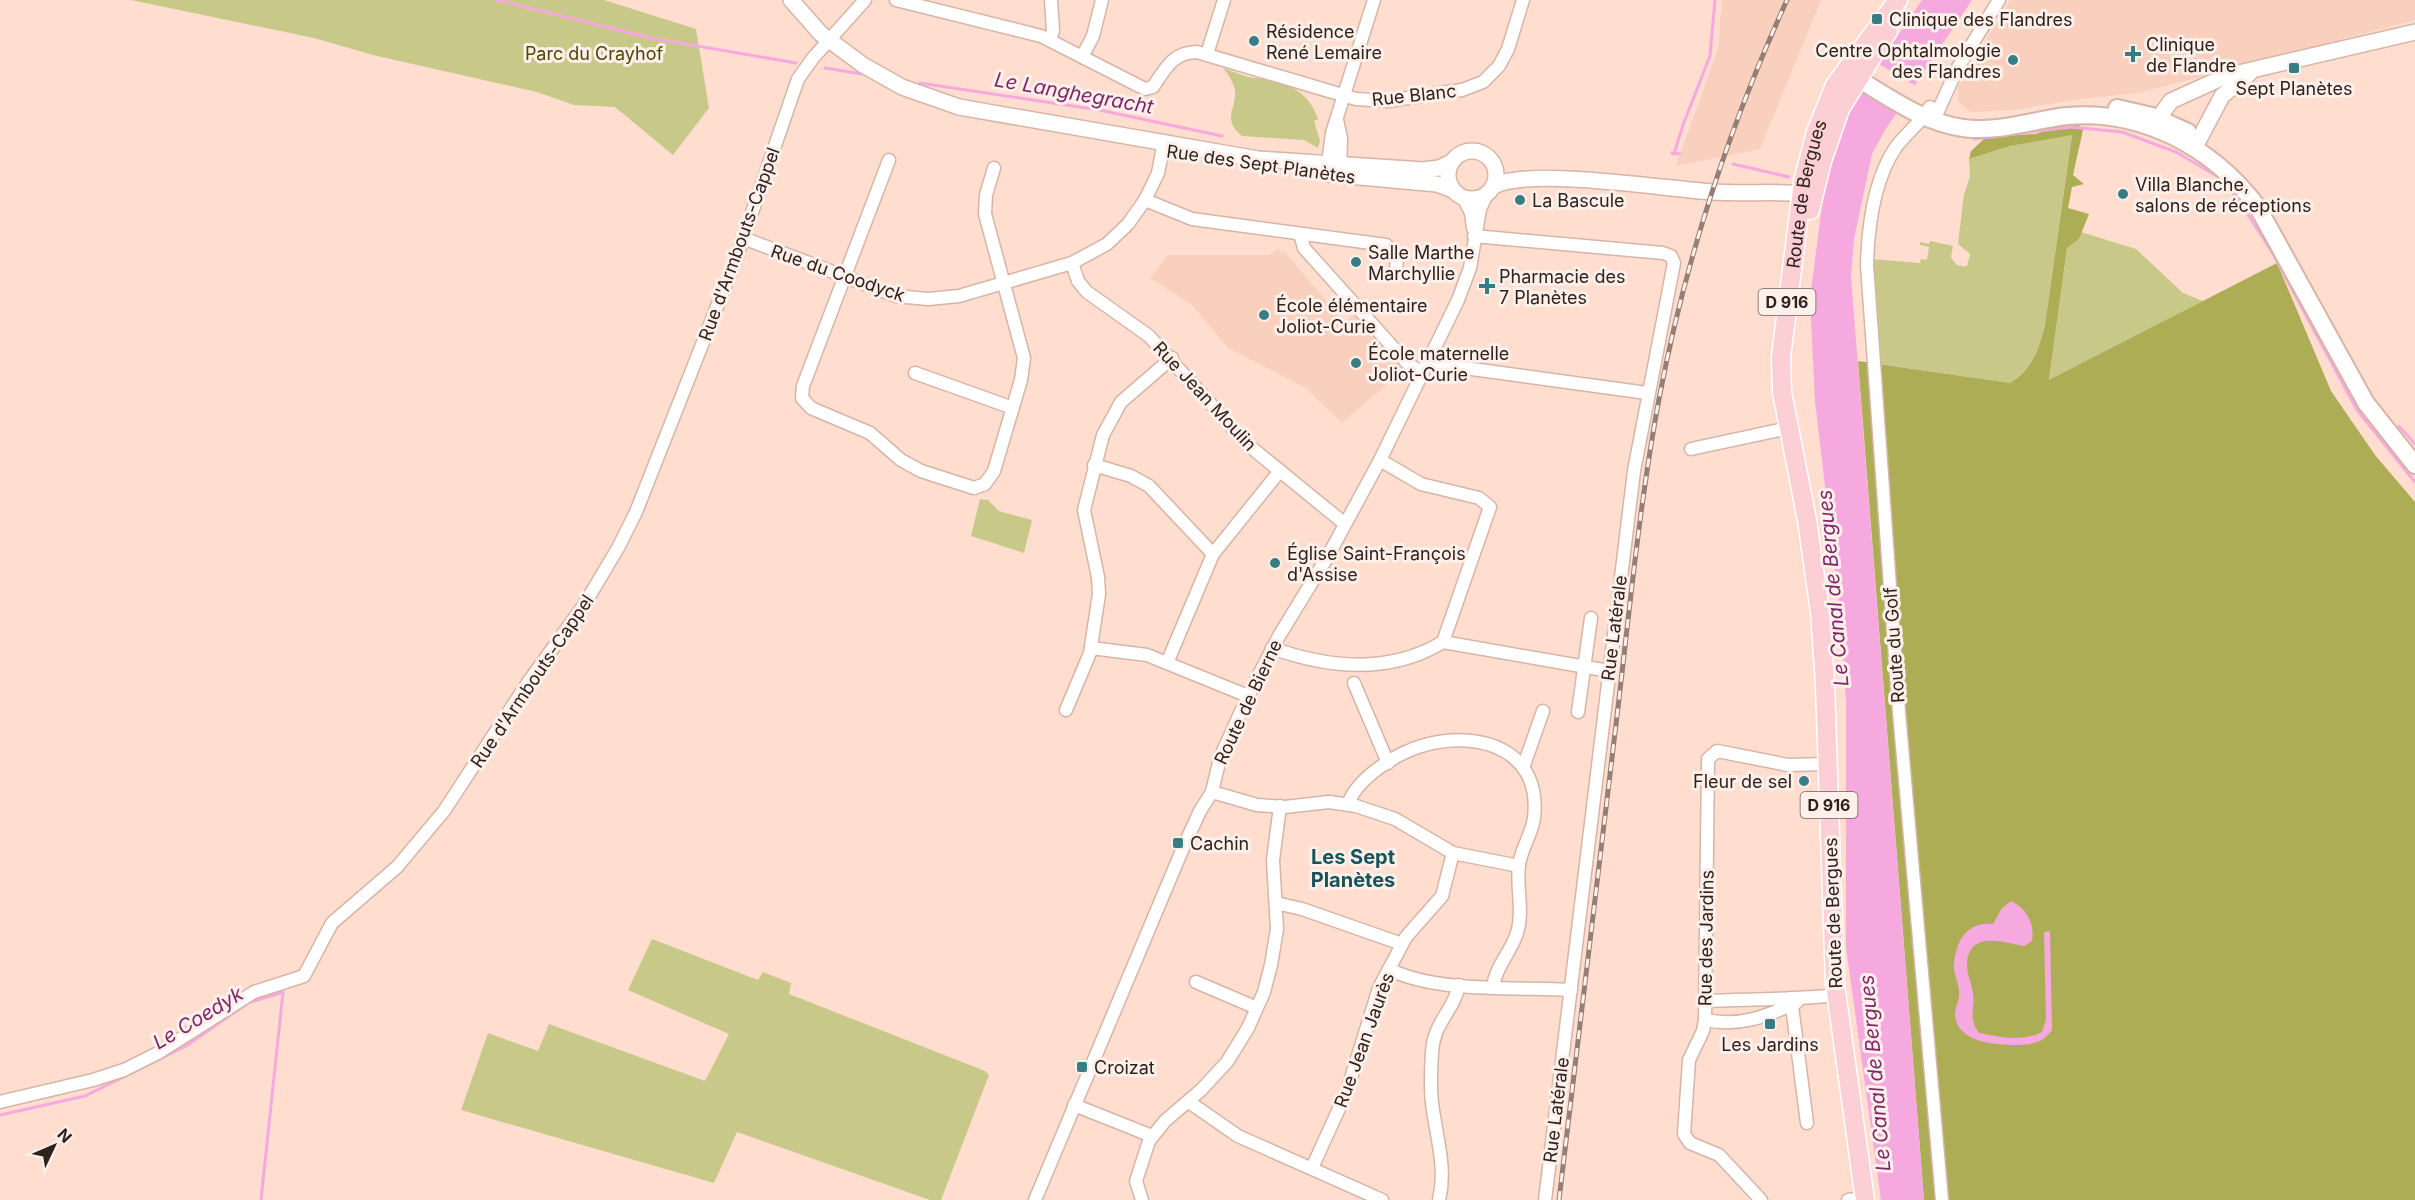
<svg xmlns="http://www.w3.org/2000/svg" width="2415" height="1200" font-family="Inter,sans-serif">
<rect width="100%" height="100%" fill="#ffddcf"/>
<!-- built -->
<g fill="#f9d0be">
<polygon points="1722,0 1821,0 1760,149 1676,166 1718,49"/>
<polygon points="2010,0 2415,0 2415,20 2139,93 2080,99 2015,110 1970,112 1958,101 1958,87"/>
<polygon points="1278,248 1282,253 1284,251 1344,322 1354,315 1401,368 1394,374 1395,377 1342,423 1306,388 1228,348 1192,305 1150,278 1168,255 1270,255"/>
</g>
<!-- green -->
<g fill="#c8c988">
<polygon points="131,0 604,0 696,29 709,108 673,155 615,107 574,105 537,92 373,55 314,38"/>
<path d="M1223,68C1232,71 1245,77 1255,78C1283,80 1309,90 1318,119L1314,121L1320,141L1318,148L1304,140L1242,136C1221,119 1237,108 1235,90C1233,81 1228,74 1223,68Z"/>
<path d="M2072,134L2045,325C2039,349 2033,369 2010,383L1880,364L1872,259L1920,263L1921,259L1927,260L1929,247L1920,245V242L1929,244L1930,241L1953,246L1951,257C1955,264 1958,267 1967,266L1970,254L1958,244L1964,194L1970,177L1969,159L2010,146Z"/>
<polygon points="2081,232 2136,249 2183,293 2203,301 2049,381 2067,248 2079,239"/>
<polygon points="980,499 988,500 999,511 1032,520 1024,553 971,536"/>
<polygon points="652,939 758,980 763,972 791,983 789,994 985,1071 989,1075 941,1200 930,1200 737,1132 714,1183 461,1110 488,1033 538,1051 549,1024 705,1081 729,1034 628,990"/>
</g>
<!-- forest -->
<path fill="#adad55" d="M2077,123L2083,130L2073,175L2084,184L2072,187L2068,208L2089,214L2079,239L2067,248L2049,380L2277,263L2331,391L2375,455L2415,502V1200H1924L1858,361L2010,383C2033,369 2039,349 2045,325L2072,135L2010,146L1969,159L1971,151L1986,137L2036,134L2051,128Z"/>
<!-- water -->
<g fill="#f6a9de">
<polygon points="1922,0 1972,0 1885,130 1872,154 1854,239 1851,277 1924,1200 1881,1200 1846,947 1846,701 1840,612 1815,401 1810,299 1825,182 1839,130 1855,98"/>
<path d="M2011,901C2027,909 2035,924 2032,941L2024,946C2004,943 1971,930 1967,962C1966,972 1972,984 1973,994C1975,1010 1968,1018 1979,1033C1999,1037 2023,1042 2042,1032L2046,1019L2044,932L2050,931L2052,1030C2041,1045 2028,1045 2011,1045C1990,1044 1957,1041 1955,1015C1955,1007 1960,1000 1959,992C1959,983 1953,974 1954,965C1956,940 1967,922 1993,924L2002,908Z"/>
</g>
<!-- pier -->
<polygon fill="#ffddcf" points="1879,64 1916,86 1899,109 1862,88"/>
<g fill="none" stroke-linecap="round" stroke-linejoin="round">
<!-- stream -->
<g stroke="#f6a9de" stroke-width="3">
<polyline points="497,0 651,38 796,63"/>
<polyline points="825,68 862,74"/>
<polyline points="920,83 1099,110 1222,136"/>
<polyline points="1974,139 2071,127 2122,132 2176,152 2217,176 2238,199 2272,252 2357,410 2415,482"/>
<polyline points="1672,153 1680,154"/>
<polyline points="1674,154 1683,125 1710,56 1715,0"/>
<polyline points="1733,164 1789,177"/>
<polyline points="2399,426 2415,444"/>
<polyline points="0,1115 85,1096 186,1046 248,1003 283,992 261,1200"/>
</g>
<!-- minor casing -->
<g stroke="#d6b5a7" stroke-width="15">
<g id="minor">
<path d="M896,0L1041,36L1145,89L1153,87C1165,69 1173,52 1197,52L1356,99L1387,101L1462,90L1483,82L1499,66L1508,49L1523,0"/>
<polyline points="1050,39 1053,31 1051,0"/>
<polyline points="1207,54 1224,0"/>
<polyline points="1082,57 1093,36 1102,0"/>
<path d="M1930,107C1921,123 1907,132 1896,147C1874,179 1868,226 1867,265L1899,712L1942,1200"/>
<polyline points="1337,120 1341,138 1340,171"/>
<polyline points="1934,120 1957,69 1999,0"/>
<polyline points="889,160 803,386 802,398 811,408 870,433 901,460 921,471 974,488 985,484 994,471 1021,380 1024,358 985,214 986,195 994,168"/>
<polyline points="1327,172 1332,133 1374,0"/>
<polyline points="1463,197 1471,213 1473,228"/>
<polyline points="1145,200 1192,219 1386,245 1397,255 1396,273"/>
<polyline points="1300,234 1304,248 1407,363 1423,373"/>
<polyline points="1474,236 1663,253 1671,256 1674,263 1634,471 1545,1200"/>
<polyline points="743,238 896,296 928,299 959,296 1072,263 1107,244 1128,224 1145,200 1158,173 1164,142"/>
<polyline points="1072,263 1078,281 1087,292 1149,336 1247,444 1345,524"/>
<polyline points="1428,363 1647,393"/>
<polyline points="915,373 1013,408"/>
<polyline points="1691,449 1789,428"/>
<polyline points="1094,465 1131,476 1149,486 1213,554"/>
<polyline points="1443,642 1609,671"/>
<polyline points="1091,648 1147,655 1248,696"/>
<path d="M1272,648C1328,668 1390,674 1443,642L1490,507L1479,498L1421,484L1380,460"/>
<polyline points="1167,663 1213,554 1279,472"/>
<polyline points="1354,683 1388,763"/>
<polyline points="1066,710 1090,653 1099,594 1098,577 1084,510 1103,435 1121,402 1172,358"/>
<polyline points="1578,712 1591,618"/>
<polyline points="1523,768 1543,711"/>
<polyline points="1212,792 1257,805 1285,807 1329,802 1356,806 1395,819 1453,853 1519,866"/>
<path d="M1348,804C1358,777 1398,752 1425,745C1480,730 1542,750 1534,818C1532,834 1521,849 1519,865C1516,888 1524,911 1517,933C1511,952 1496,966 1493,986"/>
<polyline points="1276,903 1302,909 1402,944"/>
<path d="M1389,969C1435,993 1518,987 1571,990"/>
<polyline points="1196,982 1257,1008"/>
<polyline points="1791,998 1807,1123"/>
<path d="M1704,1001C1748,999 1793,1000 1836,995"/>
<path d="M1705,1020C1739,1027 1766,1017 1797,1002"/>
<polyline points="0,1102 93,1080 124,1070 158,1053 254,992 304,976 332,923 397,867 444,811 527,684 584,605 618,548 636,512 737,256 798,79 813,58 865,0"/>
<polyline points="1189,1102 1238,1136 1382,1200"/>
<polyline points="1074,1105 1152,1136"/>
<polyline points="1312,1168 1347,1091 1379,988 1406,937 1442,896 1453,853"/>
<polyline points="1035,1200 1183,848 1200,811 1212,792 1220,758 1248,696 1279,636 1328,556 1380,460 1458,300 1470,268 1480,209 1487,194"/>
<polyline points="1142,1200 1136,1181 1149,1141 1165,1121 1201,1090 1227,1062 1248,1028 1264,992 1271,965 1277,929 1273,860 1280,806"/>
<path d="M1439,1200C1447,1168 1436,1136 1432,1103C1430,1087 1431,1069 1432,1052C1434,1021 1454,1011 1459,985"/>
<polyline points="1761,1200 1719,1155 1690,1143 1684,1134 1689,1060 1703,1031 1705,1020 1708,759 1717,751 1788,765 1828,764"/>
<polyline points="1848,1200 1865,1198"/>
</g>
</g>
<!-- tertiary casing -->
<g stroke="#d6b5a7" stroke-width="18">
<g id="tertiary">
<polyline points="791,0 821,34 863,65 902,87 959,107 1258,159 1423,170 1439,168 1452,162"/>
<polyline points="2157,130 2163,112 2171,101 2226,76 2415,32"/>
<polyline points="2195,147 2222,96 2249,74"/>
<circle cx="1472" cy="175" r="24"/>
<polyline points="1327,174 1437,184 1453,190"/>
<path d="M1494,186C1527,167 1667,189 1712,192C1746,194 1779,191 1813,194"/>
</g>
</g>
<!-- secondary casing -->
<g stroke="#d6b5a7" stroke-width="20">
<g id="secondary">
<path d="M1848,73C1885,94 1920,122 1963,128C1998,133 2032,120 2067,116C2142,109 2213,148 2257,206L2366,403L2415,465"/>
<polyline points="2117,108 2152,116 2188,132"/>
</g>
</g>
<!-- primary casing -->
<g stroke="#fff" stroke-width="21">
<g id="primary">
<polyline points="1810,210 1822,161 1840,109 1888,31"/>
<path id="s1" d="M1865,1200L1835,984L1825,684L1820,612L1807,520L1782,392L1781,357L1803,182L1816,132L1835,85L1898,0"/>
</g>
</g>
<!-- minor -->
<use href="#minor" stroke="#fff" stroke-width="12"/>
<!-- tertiary -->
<use href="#tertiary" stroke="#fff" stroke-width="15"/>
<!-- secondary -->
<use href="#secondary" stroke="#fff" stroke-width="16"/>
<!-- primary -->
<use href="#primary" stroke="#fbcfd4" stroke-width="18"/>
<!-- rail casing -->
<g stroke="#967e75" stroke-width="5">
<path id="rail" d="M1559,1200C1577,1047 1596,894 1614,741C1628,627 1638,512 1659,399C1685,261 1729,127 1787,0"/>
</g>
<!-- rail -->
<use href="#rail" stroke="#fdefe9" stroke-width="3" stroke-dasharray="9" stroke-linecap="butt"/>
</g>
<!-- markers -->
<g fill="#367d86" stroke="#fdefe9" stroke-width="2">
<rect x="1871" y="13" width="12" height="12" rx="3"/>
<circle cx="1254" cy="41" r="6"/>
<path d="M2130 45h6v6h6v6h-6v6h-6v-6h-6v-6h6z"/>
<circle cx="2013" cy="60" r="6"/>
<rect x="2288" y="62" width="12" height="12" rx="3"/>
<circle cx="2123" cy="194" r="6"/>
<circle cx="1520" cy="200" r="6"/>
<circle cx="1356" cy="262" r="6"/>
<path d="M1484 277h6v6h6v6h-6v6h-6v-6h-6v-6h6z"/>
<circle cx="1264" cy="315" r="6"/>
<circle cx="1356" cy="363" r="6"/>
<circle cx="1275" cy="563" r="6"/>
<circle cx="1804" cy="781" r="6"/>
<rect x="1172" y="837" width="12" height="12" rx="3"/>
<rect x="1764" y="1018" width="12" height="12" rx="3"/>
<rect x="1076" y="1061" width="12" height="12" rx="3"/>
</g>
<g text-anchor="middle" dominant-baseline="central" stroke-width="6" stroke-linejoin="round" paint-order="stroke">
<!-- shield labels -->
<g fill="#fdefe9" stroke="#6d605a" stroke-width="1.5">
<rect x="1758.5" y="289" width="57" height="26" rx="4.5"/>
<rect x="1800.5" y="792" width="57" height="26" rx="4.5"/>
</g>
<g font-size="16" font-weight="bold" fill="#2f221d">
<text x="1787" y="302">D 916</text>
<text x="1829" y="805">D 916</text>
</g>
<!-- poi labels -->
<g font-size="18" fill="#2f221d" stroke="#fdefe9" text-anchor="start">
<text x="1889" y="19">Clinique des Flandres</text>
<text x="1266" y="31">Résidence<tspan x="1266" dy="21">René Lemaire</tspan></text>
<text x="2146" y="44">Clinique<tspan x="2146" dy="21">de Flandre</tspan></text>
<text x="2001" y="50" text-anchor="end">Centre Ophtalmologie<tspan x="2001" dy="21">des Flandres</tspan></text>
<text x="2294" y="88" text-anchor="middle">Sept Planètes</text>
<text x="2135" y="184">Villa Blanche,<tspan x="2135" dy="21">salons de réceptions</tspan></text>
<text x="1532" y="200">La Bascule</text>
<text x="1368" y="252">Salle Marthe<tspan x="1368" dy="21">Marchyllie</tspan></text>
<text x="1499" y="276">Pharmacie des<tspan x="1499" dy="21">7 Planètes</tspan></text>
<text x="1276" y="305">École élémentaire<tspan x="1276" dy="21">Joliot-Curie</tspan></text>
<text x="1368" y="353">École maternelle<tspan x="1368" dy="21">Joliot-Curie</tspan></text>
<text x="1287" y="553">Église Saint-François<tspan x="1287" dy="21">d'Assise</tspan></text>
<text x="1792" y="781" text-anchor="end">Fleur de sel</text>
<text x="1190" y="843">Cachin</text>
<text x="1770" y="1044" text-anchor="middle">Les Jardins</text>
<text x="1094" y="1067">Croizat</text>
</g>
<!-- park labels -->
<g font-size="18" fill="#4b4901" stroke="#fdefe9">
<text x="594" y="53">Parc du Crayhof</text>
</g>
<!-- street labels -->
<g font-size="18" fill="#2f221d" stroke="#fdefe9">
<text transform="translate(1414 95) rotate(-6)">Rue Blanc</text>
<text transform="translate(1261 164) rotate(8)">Rue des Sept Planètes</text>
<text stroke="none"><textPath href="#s1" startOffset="1014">Route de Bergues</textPath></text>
<text transform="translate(739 244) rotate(-70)">Rue d'Armbouts-Cappel</text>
<text transform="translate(838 273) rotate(19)">Rue du Coodyck</text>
<text transform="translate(1205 396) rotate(47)">Rue Jean Moulin</text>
<text transform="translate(1614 628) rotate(-83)">Rue Latérale</text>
<text transform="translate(1894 645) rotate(-94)">Route du Golf</text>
<text transform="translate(532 681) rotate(-56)">Rue d'Armbouts-Cappel</text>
<text transform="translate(1248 702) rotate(-65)">Route de Bierne</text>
<text transform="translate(1833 913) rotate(-92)">Route de Bergues</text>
<text transform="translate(1706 938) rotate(-89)">Rue des Jardins</text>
<text transform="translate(1364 1040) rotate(-70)">Rue Jean Jaurès</text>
<text transform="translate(1556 1110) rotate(-83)">Rue Latérale</text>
</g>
<!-- water labels -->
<g font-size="20" font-style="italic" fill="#7d2769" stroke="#fdefe9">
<text transform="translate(1074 93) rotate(10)">Le Langhegracht</text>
<text transform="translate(1833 588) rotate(-95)">Le Canal de Bergues</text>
<text transform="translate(198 1018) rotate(-31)">Le Coedyk</text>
<text transform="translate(1875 1073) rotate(-95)">Le Canal de Bergues</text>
</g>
<!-- neighbourhood labels -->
<g font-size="20" font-weight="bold" fill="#18535a" stroke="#fdefe9">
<text x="1353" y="857">Les Sept<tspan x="1353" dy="23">Planètes</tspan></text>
</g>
</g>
<!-- north arrow -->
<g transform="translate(54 1146) rotate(46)" stroke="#fdefe9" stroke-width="4.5" paint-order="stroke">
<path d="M0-4.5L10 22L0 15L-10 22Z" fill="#2f221d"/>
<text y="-9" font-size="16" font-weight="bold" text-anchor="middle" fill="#2f221d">N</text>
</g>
</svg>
